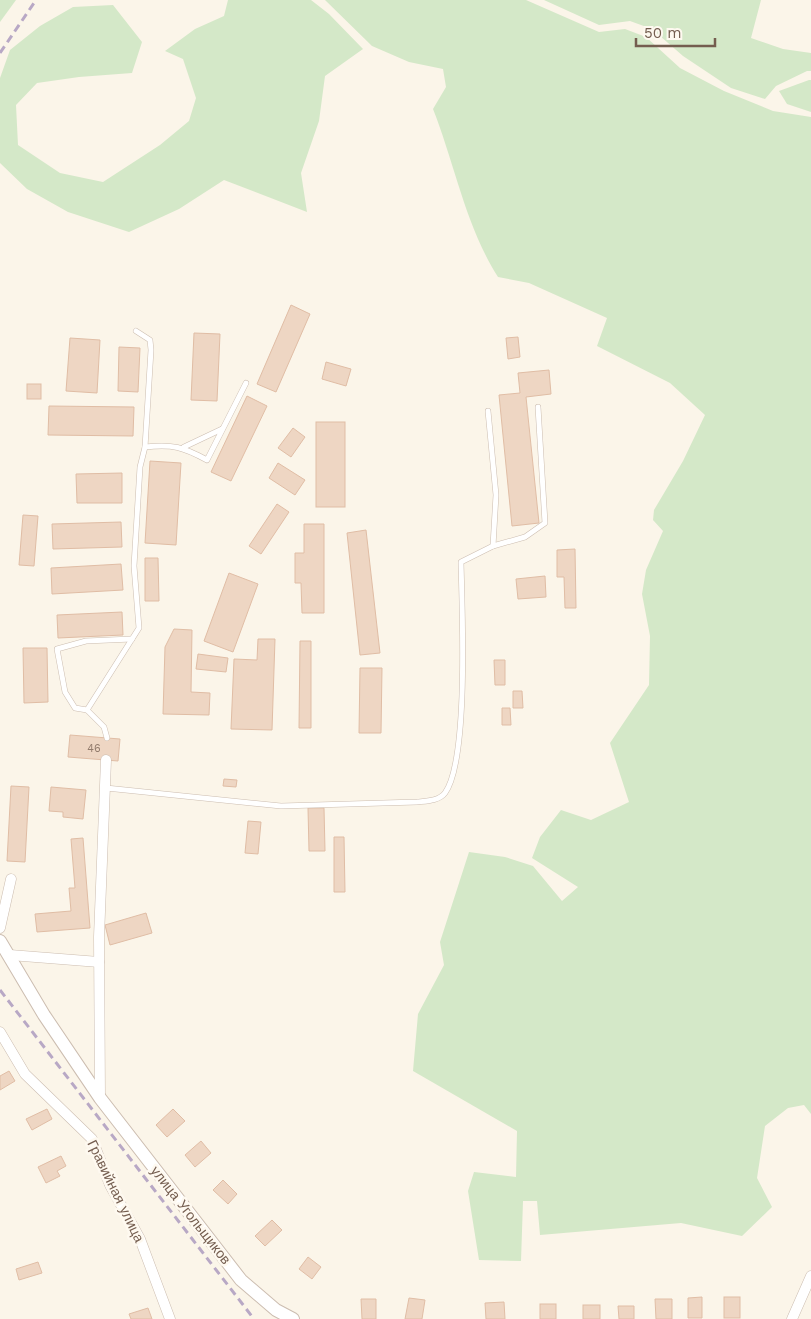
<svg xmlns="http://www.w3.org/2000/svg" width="811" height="1319" font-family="'Work Sans',sans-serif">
<rect width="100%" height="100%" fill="#fbf5e9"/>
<!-- green -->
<g fill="#d4e8c8">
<polygon points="0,0 16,0 0,22"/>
<polygon points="228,0 311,0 329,14 363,49 325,76 319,121 301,173 307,212 224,180 179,209 129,232 68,212 27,189 0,163 0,78 10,50 40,26 73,7 113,5 142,42 132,73 79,77 37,83 16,105 18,145 60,173 103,182 160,145 189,121 196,98 183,59 165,51 195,29 224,16"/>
<path d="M325,0H526L599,32L625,29L646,37L680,68L724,91L773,111L811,117V1114L804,1105L788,1108L765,1126L757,1178L772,1207L742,1236L681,1223L540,1235L537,1201H523L521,1261L479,1260L468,1191L474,1172L516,1177L517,1131L413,1071L418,1014L444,965L440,942L469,852L505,857L533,866L562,901L578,887L532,858L540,837L561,810L591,820L629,802L610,743L649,685L650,636L642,594L646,570L663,531L653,520L654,510L683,461L705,415L670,383L597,346L607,318L529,283L498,277C466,227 455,165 433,109L446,87L443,69L409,62L372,46Z"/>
<polygon points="544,0 761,0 751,38 783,49 811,53 811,71 807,71 776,86 765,99 731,88 683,56 652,29 630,21 599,25"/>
<polygon points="809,80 811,80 811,112 787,104 779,91"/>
</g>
<!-- building -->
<g fill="#eed6c3" stroke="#e0bda5">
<polygon points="291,305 310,314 276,392 257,384"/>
<polygon points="194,333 220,334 217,401 191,400"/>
<polygon points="518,337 520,357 508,359 506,338"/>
<polygon points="70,338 100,340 97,393 66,391"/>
<polygon points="119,347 140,348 138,392 118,391"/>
<polygon points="326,362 351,369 346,386 322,379"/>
<polygon points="549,370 551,394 526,397 539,523 512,526 499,395 520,393 518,373"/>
<rect x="27" y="384" width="14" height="15"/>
<polygon points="247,396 267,406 231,481 211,472"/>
<polygon points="49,406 134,407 133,436 48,435"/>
<rect x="316" y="422" width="29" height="85"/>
<polygon points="293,428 305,437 291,457 278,448"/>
<polygon points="150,461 181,463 176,545 145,543"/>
<polygon points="278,463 305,480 295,495 269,478"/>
<polygon points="122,473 122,503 77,503 76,474"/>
<polygon points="277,504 289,512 261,554 249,546"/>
<polygon points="23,515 38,516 34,566 19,565"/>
<polygon points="121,522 122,547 53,549 52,524"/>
<polygon points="304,524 324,524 324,613 302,613 301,583 295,583 295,553 304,553"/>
<polygon points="366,530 380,653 360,655 347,533"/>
<polygon points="575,549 576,608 565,608 564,577 557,577 557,550"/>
<polygon points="145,558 158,558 159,601 145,601"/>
<polygon points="121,564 123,590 52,594 51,568"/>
<polygon points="229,573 258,584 233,652 204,641"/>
<polygon points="545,576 546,597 518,599 516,579"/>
<polygon points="122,612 123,635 58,638 57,615"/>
<polygon points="174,629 192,630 191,692 210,693 209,715 163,714 165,647"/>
<polygon points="258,639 275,639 272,730 231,729 234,659 257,660"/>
<polygon points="300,641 311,641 311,728 299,728"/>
<polygon points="23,648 47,648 48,702 24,703"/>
<polygon points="198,654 228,658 226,672 196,669"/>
<polygon points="494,660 505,660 505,685 495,685"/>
<polygon points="360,668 382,668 381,733 359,733"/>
<polygon points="513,691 522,691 523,708 513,708"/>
<polygon points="502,708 510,708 511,725 502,725"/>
<polygon points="70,735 120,739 118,761 68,757"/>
<polygon points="224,779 237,780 236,787 223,786"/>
<polygon points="11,786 29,787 25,862 7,861"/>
<polygon points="51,787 86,790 83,819 63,817 63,812 49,811"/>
<polygon points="308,808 324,808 325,851 309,851"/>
<polygon points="248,821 261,822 258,854 245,853"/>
<polygon points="334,837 344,837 345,892 334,892"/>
<polygon points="83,838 90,928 37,932 35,914 71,911 69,888 75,888 71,839"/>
<polygon points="146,913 152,933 110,945 105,925"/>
<polygon points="9,1071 15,1081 0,1090 0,1076"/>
<polygon points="47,1109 52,1119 32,1130 26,1119"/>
<polygon points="173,1109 185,1121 167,1137 156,1125"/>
<polygon points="201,1141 211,1153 195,1167 185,1155"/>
<polygon points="61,1156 66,1166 57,1171 60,1176 46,1183 38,1167"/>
<polygon points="223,1180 237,1194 228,1204 213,1190"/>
<polygon points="272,1220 282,1230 265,1246 255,1236"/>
<polygon points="308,1257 321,1267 312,1279 299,1269"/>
<polygon points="38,1262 42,1273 19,1280 16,1269"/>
<polygon points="702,1297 702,1318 688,1318 688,1298"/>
<rect x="724" y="1297" width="16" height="21"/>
<polygon points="409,1298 425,1300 422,1319 405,1319"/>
<polygon points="361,1299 376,1299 376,1319 362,1319"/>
<polygon points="655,1299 672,1299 672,1319 656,1319"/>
<polygon points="504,1302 505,1319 486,1319 485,1303"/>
<rect x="540" y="1304" width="16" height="15"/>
<rect x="583" y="1305" width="17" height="14"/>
<polygon points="618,1306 634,1306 634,1319 619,1319"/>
<polygon points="148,1308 152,1319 131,1319 129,1314"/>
</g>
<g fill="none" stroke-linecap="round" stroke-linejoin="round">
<!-- service casing -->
<g stroke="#ccbdb0" stroke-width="6">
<g id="service">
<path d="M145,447C173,444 183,447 207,460L246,383"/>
<polyline points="184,447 222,429"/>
<polyline points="493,546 525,537 545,523 538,407"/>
<polyline points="87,710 75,708 65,692 57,649 86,641 132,639"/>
<polyline points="107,738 104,727 87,710 139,628 134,566 140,467 145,447 151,350 150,340 136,331"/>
<path d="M106,788L281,806L417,802C426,801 439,801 445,793C469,760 462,608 461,562L493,546L496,495L488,411"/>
</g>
</g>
<!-- minor casing -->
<g stroke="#ccbdb0" stroke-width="11">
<g id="minor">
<polyline points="0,928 11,879"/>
<polyline points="10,955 99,962"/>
<polyline points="0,1032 25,1074 92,1139 110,1185 140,1239 170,1319"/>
<polyline points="100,1098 99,937 106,760"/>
<polyline points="792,1319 811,1276"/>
</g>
</g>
<!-- tertiary casing -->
<g stroke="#ccbdb0" stroke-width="14">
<polyline id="tertiary" points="0,941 44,1015 100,1098 241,1280 276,1310 293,1319"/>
</g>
<!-- service -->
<use href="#service" stroke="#fff" stroke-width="5"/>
<!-- minor -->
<use href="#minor" stroke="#fff" stroke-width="10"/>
<!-- tertiary -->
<use href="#tertiary" stroke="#fff" stroke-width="12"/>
<!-- rail -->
<g stroke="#b8a8c5" stroke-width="3" stroke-dasharray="8 5" stroke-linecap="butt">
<polyline points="0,53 36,0"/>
<polyline points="0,990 254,1319"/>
</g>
</g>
<g text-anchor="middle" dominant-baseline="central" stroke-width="5" stroke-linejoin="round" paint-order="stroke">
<!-- number labels -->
<g font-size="11" fill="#927b6c">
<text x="94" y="748">46</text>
</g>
<!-- street labels -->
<g font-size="14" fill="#745d4f" stroke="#fef9f0">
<text transform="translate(116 1191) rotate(64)">Гравийная улица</text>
<text transform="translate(191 1215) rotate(52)">улица Угольщиков</text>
</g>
</g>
<!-- scale -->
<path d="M636 38v8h79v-8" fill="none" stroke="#745d4f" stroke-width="2.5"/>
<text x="644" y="38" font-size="15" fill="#745d4f" stroke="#fef9f0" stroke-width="4" paint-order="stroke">50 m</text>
</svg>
